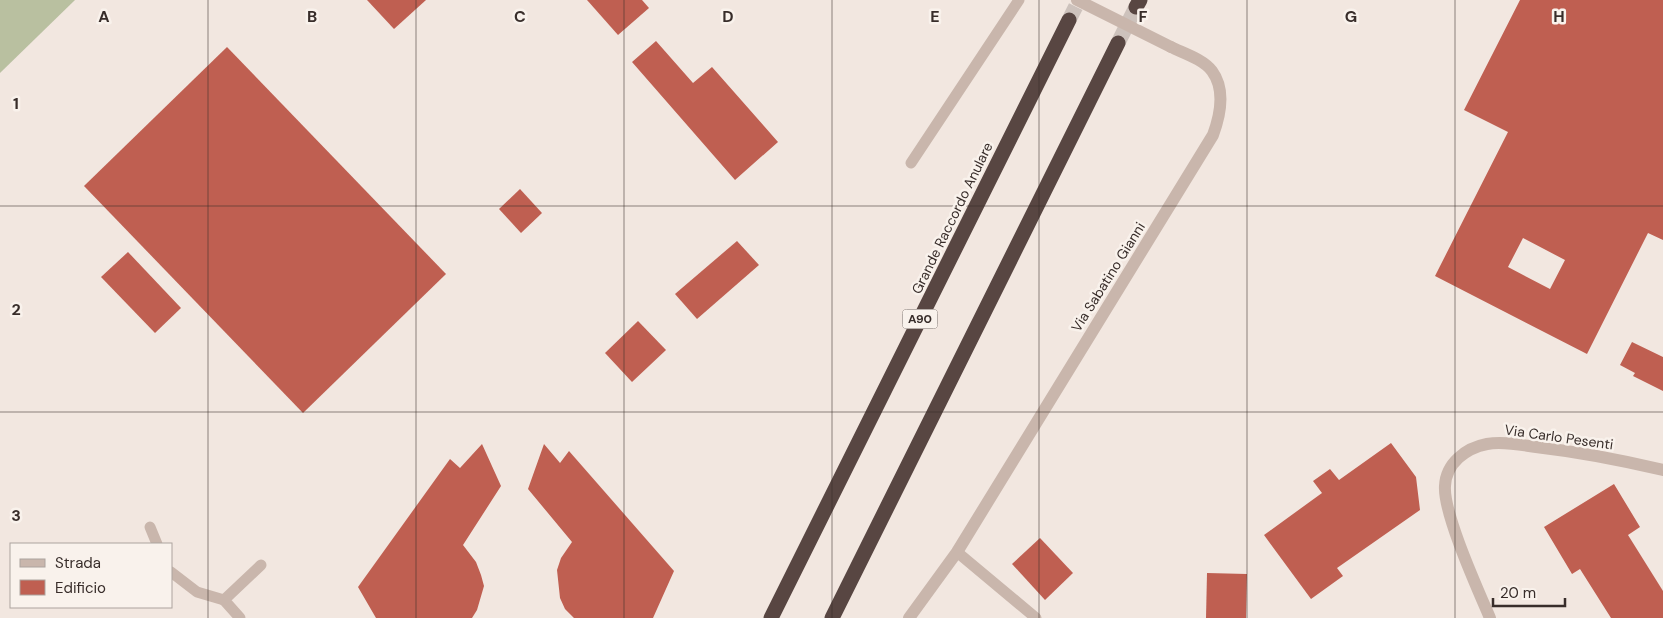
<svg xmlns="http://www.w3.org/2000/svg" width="1663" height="618" font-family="'DM Sans',sans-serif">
<rect width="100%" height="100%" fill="#f2e7e0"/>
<!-- green -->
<polygon fill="#b9c0a0" points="0,0 75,0 0,73"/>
<!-- building -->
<g fill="#bf5f51" fill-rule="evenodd">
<polygon points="367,0 426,0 394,29"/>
<polygon points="587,0 642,0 649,8 618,35"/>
<path d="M1520,0H1663V240L1648,233L1587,354L1435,276L1508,132L1464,110ZM1523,238L1565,260L1550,289L1508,267Z"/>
<polygon points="656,41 693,83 712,67 778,142 735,180 632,62"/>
<polygon points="227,47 446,274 303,413 84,186"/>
<polygon points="520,189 542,213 521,233 499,209"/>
<polygon points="737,241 759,265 697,319 675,294"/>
<polygon points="128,252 181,308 155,333 101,277"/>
<polygon points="638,321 666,350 632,382 605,353"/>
<polygon points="1632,342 1663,357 1663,391 1633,376 1635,373 1620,365"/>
<polygon points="1391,443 1416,477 1420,510 1337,568 1343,576 1311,599 1264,535 1322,493 1313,481 1330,469 1339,480"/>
<polygon points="482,444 501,486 463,545 476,562 481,575 484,586 477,610 472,618 376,618 358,587 450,459 460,468"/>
<polygon points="544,444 560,463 569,451 674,571 653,618 574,618 565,609 560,598 557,570 561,558 572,542 528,489"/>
<polygon points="1614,484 1640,527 1628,535 1663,591 1663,618 1611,618 1580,569 1572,574 1544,527"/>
<polygon points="1040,538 1073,573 1045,600 1012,564"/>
<polygon points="1207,573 1247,574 1246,618 1206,618"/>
</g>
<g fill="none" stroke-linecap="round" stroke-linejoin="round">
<!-- motorway-tunnel -->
<g stroke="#cdc2bc" stroke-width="15" stroke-dasharray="15 8" stroke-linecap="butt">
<polyline points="1069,20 1079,0"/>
<polyline points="1118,43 1136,7"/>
</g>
<!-- service -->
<g stroke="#c9b6ac" stroke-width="11">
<polyline points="911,163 1019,0"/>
<polyline points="150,527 157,544"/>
<polyline points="957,552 1036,618"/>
<polyline points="171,572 197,592 224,600"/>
<polyline points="240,618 224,600 261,565"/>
</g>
<!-- minor -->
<g stroke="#c9b6ac" stroke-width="12">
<path d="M909,618L957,552L1213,135C1220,116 1226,90 1212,71C1203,59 1183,53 1171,47"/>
<path d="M1490,618C1478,590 1443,513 1445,486C1446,463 1466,448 1487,444C1503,441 1521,445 1536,447C1579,452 1621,460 1663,470"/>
</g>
<!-- motorway -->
<g stroke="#584642" stroke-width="15">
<polyline points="1136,7 1140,0"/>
<polyline points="771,618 1069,20"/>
<polyline points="832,618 1118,43"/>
</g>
<!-- minor-bridge -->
<polyline stroke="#c9b6ac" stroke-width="12" points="1077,0 1171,47"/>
</g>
<!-- grid -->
<path fill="none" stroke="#382d2a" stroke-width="1" stroke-opacity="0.55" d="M208,0V618M416,0V618M624,0V618M832,0V618M1039,0V618M1247,0V618M1455,0V618M0,206H1663M0,412H1663"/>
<g text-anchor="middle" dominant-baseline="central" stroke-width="5" stroke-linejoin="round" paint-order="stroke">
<!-- shield labels -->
<rect fill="#f9f2ec" stroke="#726864" stroke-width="1" x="902.5" y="309.5" width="35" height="19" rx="4"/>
<g font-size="12" font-weight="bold" fill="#382d2a">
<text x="920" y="319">A90</text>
</g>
<!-- street labels -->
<g font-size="14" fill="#382d2a" stroke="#f9f2ec">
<text transform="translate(952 218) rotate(-64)">Grande Raccordo Anulare</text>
<text transform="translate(1108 277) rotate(-58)">Via Sabatino Gianni</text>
<text transform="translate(1559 437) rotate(8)">Via Carlo Pesenti</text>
</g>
</g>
<g font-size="16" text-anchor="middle" font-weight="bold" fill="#382d2a" stroke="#f9f2ec" stroke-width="5" stroke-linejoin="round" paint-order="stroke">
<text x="104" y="22">A</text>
<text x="312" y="22">B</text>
<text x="520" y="22">C</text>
<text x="728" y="22">D</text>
<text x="935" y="22">E</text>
<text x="1143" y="22">F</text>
<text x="1351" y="22">G</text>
<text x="1559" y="22">H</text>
<text x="16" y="109">1</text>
<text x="16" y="315">2</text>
<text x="16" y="521">3</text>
</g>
<!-- legend -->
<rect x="10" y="543" width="162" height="65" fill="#f9f2ec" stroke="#aca39e"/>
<rect x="20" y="559" width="25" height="8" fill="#c9b6ac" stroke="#aca39e"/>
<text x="55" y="568" font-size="15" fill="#382d2a">Strada</text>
<rect x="20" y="580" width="25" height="15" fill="#bf5f51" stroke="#aca39e"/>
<text x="55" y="593" font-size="15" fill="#382d2a">Edificio</text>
<!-- scale -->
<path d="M1493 598v8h72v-8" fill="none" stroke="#382d2a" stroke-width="2.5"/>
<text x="1500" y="598" font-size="15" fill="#382d2a" stroke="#f9f2ec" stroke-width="4" paint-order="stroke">20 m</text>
</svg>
